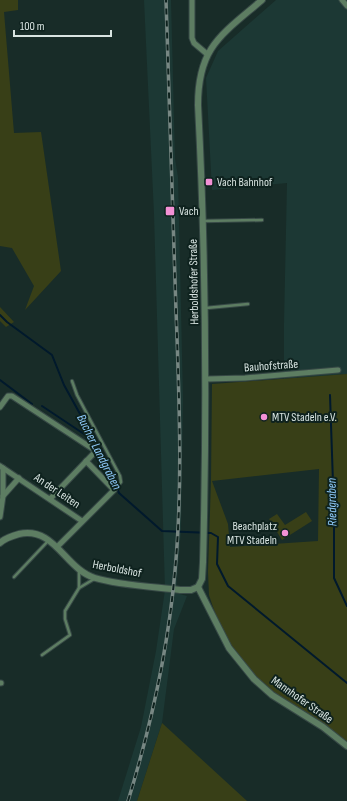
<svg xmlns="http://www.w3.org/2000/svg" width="347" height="801" font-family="'Sofia Sans Condensed',sans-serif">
<rect width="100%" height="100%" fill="#182c28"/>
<!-- built -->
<g fill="#1c3834">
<polygon points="144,0 171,0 175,159 178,177 183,399 181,529 176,593 187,596 174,629 162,723 137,801 118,801 141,727 156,651 165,590 154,214"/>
<polygon points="276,0 341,0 347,6 347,374 284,379 284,324 287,183 212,190 206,78 218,51"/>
</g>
<!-- green -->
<g fill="#383f17" fill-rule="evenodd">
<polygon points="0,0 18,0 18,10 4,12 14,133 41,132 61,271 25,310 34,286 12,248 0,246"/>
<polygon points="0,307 14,322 6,327 0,321"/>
<path d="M347,374V748L259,682L228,648L213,607L209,595L208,572L211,481L212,384ZM319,469L318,541L230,547L228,524L212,481Z"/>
<polygon points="306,512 312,521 282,540 269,519 277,514 285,525"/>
<polygon points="162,723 247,801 137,801"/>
</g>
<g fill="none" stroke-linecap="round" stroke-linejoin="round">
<!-- stream -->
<g stroke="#01192c" stroke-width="2">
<polyline points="0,315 7,322 52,355 64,385 105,459 119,493 162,531 211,533 218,537 217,564 228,586 347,683"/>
<polyline points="0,380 32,404"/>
<polyline points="330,395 334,512 334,578 347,606"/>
<polyline points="42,406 96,442"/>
</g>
<!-- service casing -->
<g stroke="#374946" stroke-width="4.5">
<g id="service">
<polyline points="204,221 262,220"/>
<polyline points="206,308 248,304"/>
<polyline points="72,381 77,395 120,476 121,482 115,490"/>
<polyline points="14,577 49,540"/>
<polyline points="79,588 94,579"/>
<polyline points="42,655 70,635 65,619 65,611 79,588 79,570"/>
</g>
</g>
<!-- minor casing -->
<g stroke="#374946" stroke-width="7">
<g id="minor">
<polyline points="192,0 192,38 194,43 207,54"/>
<polyline points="342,0 347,6"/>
<polyline points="207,379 245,378 338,370"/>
<polyline points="0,407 8,396 12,396 96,451 51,498"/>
<polyline points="0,466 82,521"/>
<polyline points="3,496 19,478"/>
<polyline points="0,517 3,496 3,468"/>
<polyline points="57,547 114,490 86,461"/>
<polyline points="0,683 1,683"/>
</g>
</g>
<!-- tertiary casing -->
<g stroke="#374946" stroke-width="8">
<g id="tertiary">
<path d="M0,543C5,538 12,536 19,534C55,526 65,569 95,578C118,585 155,587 180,590H191L198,587"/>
<path d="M198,587L202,579L203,562C207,409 206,258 198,105C198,47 221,35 262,0"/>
<polyline points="198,587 229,648 254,679 272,695 323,727 347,746"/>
</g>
</g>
<!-- service -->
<use href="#service" stroke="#5d7d62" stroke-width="2.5"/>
<!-- minor -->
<use href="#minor" stroke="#5d7d62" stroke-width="5"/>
<!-- tertiary -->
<use href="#tertiary" stroke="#5d7d62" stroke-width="6"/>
<!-- rail casing -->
<g stroke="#778783" stroke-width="3.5">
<path id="rail" d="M128,801C151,726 168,650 175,571C184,474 178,376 175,280C172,186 169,93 166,0"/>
</g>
<!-- rail -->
<use href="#rail" stroke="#0e221e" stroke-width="2" stroke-dasharray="6" stroke-linecap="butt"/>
</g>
<!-- markers -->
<g fill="#f391d5" stroke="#0e221e" stroke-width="1.5">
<rect x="205" y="178" width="8" height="8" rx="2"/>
<rect x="165" y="206" width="10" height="10" rx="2"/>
<circle cx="264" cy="417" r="4"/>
<circle cx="285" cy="533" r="4"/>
</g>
<g text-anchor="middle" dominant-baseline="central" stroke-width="4" stroke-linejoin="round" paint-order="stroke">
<!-- poi labels -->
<g font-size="12" fill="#d8e4e1" stroke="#0e221e" text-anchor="start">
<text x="217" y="182">Vach Bahnhof</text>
<text x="179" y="211">Vach</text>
<text x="272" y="417">MTV Stadeln e.V.</text>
<text x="277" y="526" text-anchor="end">Beachplatz<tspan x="277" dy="14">MTV Stadeln</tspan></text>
</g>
<!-- street labels -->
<g font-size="12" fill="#d8e4e1" stroke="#0e221e">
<text transform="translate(194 282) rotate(-91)">Herboldshofer Straße</text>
<text transform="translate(271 366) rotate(-4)">Bauhofstraße</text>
<text transform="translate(57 491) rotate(34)">An der Leiten</text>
<text transform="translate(117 569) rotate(11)">Herboldshof</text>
<text transform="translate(302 700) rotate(35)">Mannhofer Straße</text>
</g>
<!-- water labels -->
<g font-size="13" font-style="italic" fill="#8fcafa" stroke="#0e221e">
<text transform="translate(99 452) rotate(63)">Bucher Landgraben</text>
<text transform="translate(332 502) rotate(-91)">Riedgraben</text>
</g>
</g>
<!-- scale -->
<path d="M14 30v6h97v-6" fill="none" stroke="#d8e4e1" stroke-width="2"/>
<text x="20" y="30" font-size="12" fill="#d8e4e1" stroke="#0e221e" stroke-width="3" paint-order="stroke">100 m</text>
</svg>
